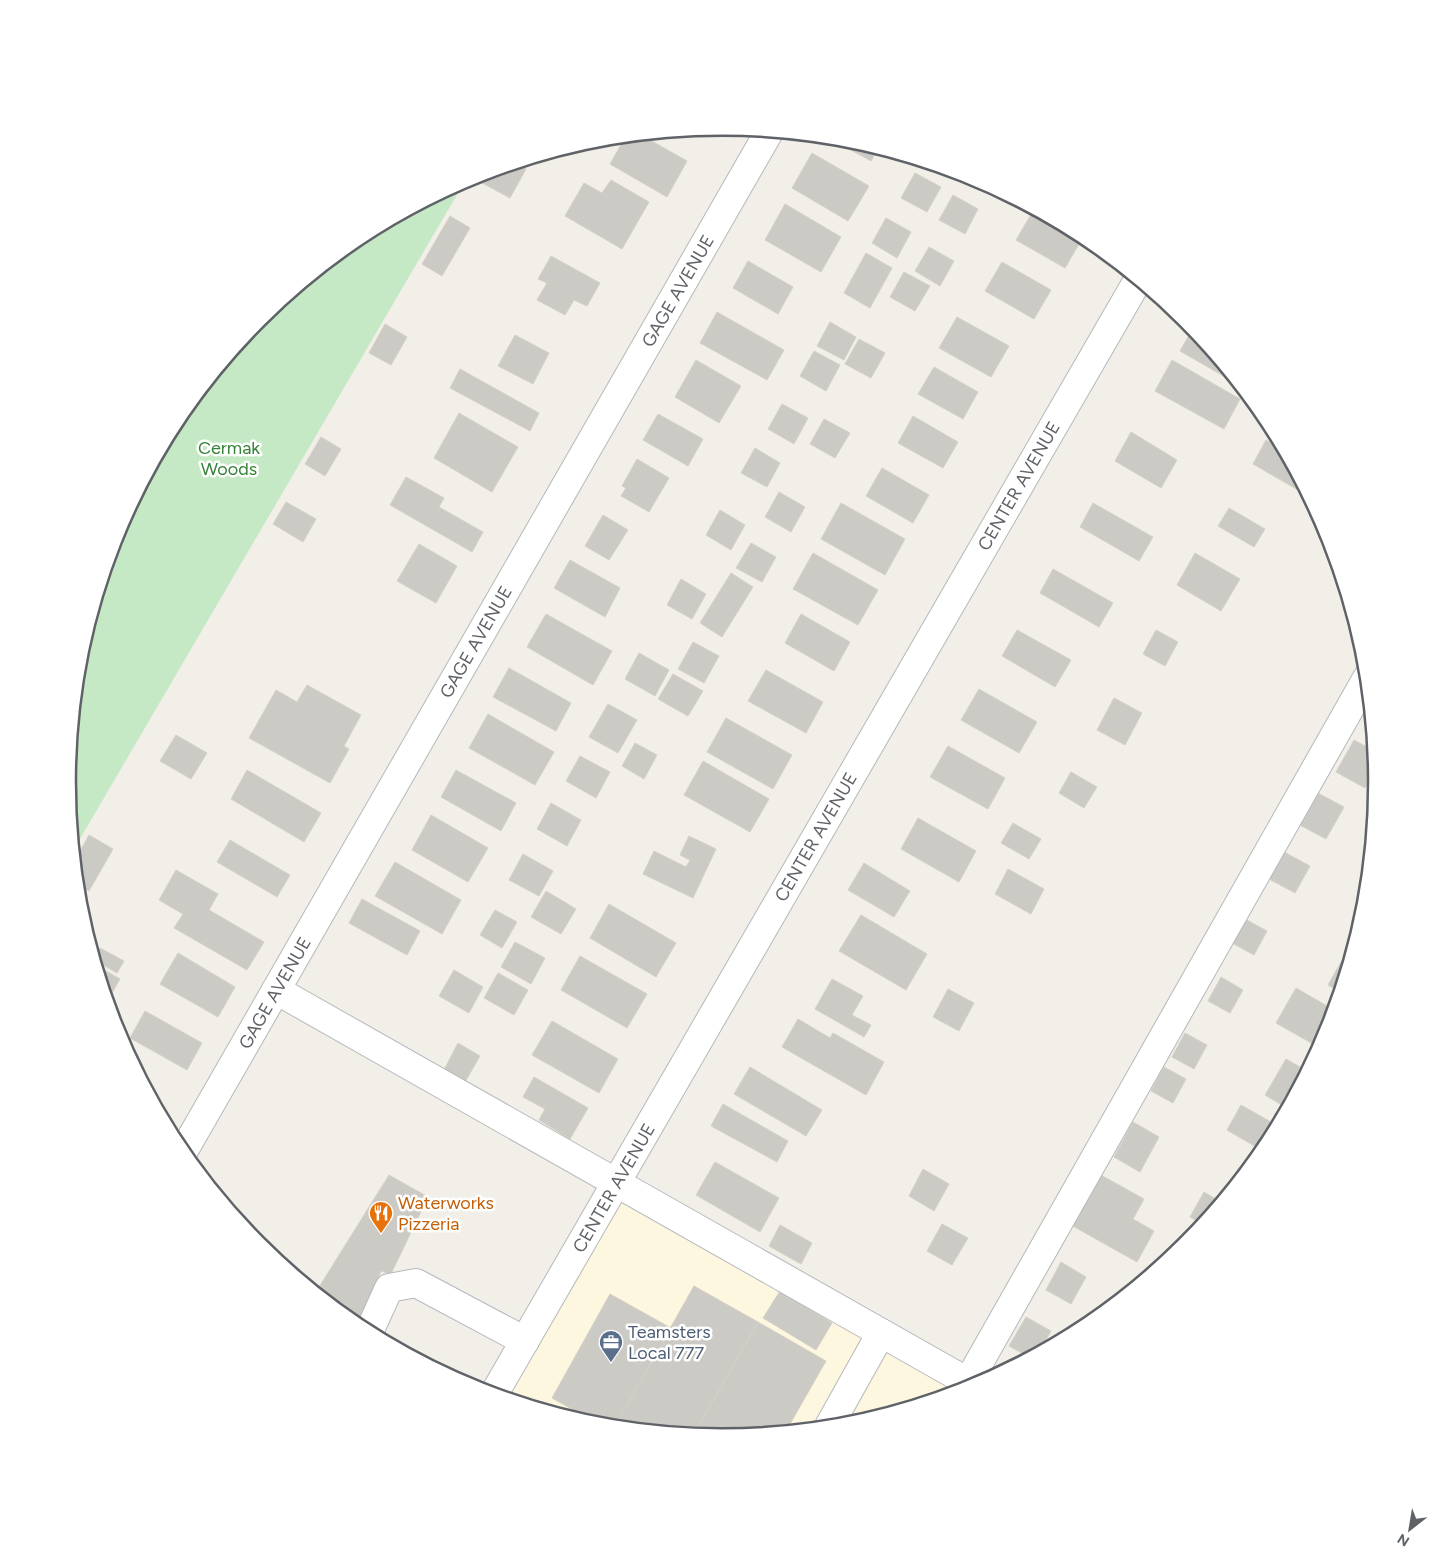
<svg xmlns="http://www.w3.org/2000/svg" width="1445" height="1564" font-family="Figtree,sans-serif">
<rect width="100%" height="100%" fill="#f1efe8"/>
<!-- commercial -->
<polygon fill="#fef7e0" points="624,1185 973,1387 850,1424 722,1437 594,1424 502,1396"/>
<!-- park -->
<polygon fill="#c5e8c5" points="465,181 74,849 68,782 80,654 117,531 178,418 260,319 359,237"/>
<!-- building -->
<g fill="#cccac5" stroke="#d6d1c6">
<polygon points="641,135 687,161 667,197 610,164 626,136"/>
<polygon points="829,138 851,140 878,148 871,161"/>
<polygon points="812,153 869,186 848,221 792,188"/>
<polygon points="517,163 526,169 510,198 473,178"/>
<polygon points="915,173 941,187 927,212 901,198"/>
<polygon points="611,180 649,202 622,249 565,216 584,183 602,193"/>
<polygon points="953,195 978,209 965,234 939,220"/>
<polygon points="785,204 841,237 821,272 765,240"/>
<polygon points="1033,211 1082,239 1065,268 1016,240"/>
<polygon points="450,216 470,228 442,276 422,264"/>
<polygon points="886,218 911,232 897,258 872,243"/>
<polygon points="929,247 954,261 940,286 915,271"/>
<polygon points="866,253 892,268 870,308 844,293"/>
<polygon points="551,256 600,283 587,306 574,300 565,315 537,300 547,283 538,279"/>
<polygon points="748,261 793,287 778,314 733,288"/>
<polygon points="1002,262 1051,290 1034,319 985,291"/>
<polygon points="904,272 930,286 915,311 890,297"/>
<polygon points="717,312 784,350 767,380 700,343"/>
<polygon points="957,317 1009,346 991,377 939,348"/>
<polygon points="830,322 856,337 844,360 817,346"/>
<polygon points="385,324 407,337 391,365 369,353"/>
<polygon points="1193,328 1241,386 1180,351"/>
<polygon points="515,335 549,353 533,384 498,366"/>
<polygon points="859,339 885,353 871,378 845,364"/>
<polygon points="814,351 840,365 826,391 800,376"/>
<polygon points="696,360 741,386 719,423 675,397"/>
<polygon points="1172,360 1240,399 1224,429 1155,391"/>
<polygon points="934,367 978,392 963,419 918,394"/>
<polygon points="460,369 539,413 530,431 450,388"/>
<polygon points="782,404 808,418 794,444 768,429"/>
<polygon points="459,413 518,447 492,492 434,458"/>
<polygon points="658,414 703,439 688,466 643,440"/>
<polygon points="913,416 958,442 943,468 898,443"/>
<polygon points="824,419 850,433 835,458 810,444"/>
<polygon points="1131,432 1177,460 1161,488 1115,461"/>
<polygon points="321,437 341,449 325,476 305,464"/>
<polygon points="1266,440 1284,450 1302,483 1298,490 1253,464"/>
<polygon points="755,448 780,463 767,487 741,473"/>
<polygon points="637,459 669,478 649,512 621,496 626,488 622,486"/>
<polygon points="882,468 929,495 913,523 866,496"/>
<polygon points="406,477 444,498 439,507 483,532 472,552 390,505"/>
<polygon points="779,492 805,507 791,532 765,517"/>
<polygon points="286,502 316,519 303,542 273,524"/>
<polygon points="841,503 905,539 885,575 821,539"/>
<polygon points="1093,503 1153,537 1139,561 1080,527"/>
<polygon points="1229,508 1265,529 1254,547 1218,526"/>
<polygon points="720,510 745,525 731,550 706,535"/>
<polygon points="603,515 628,530 609,560 585,546"/>
<polygon points="751,543 776,557 762,582 736,568"/>
<polygon points="419,544 457,566 436,603 397,581"/>
<polygon points="813,553 878,590 858,625 793,589"/>
<polygon points="1195,553 1240,579 1221,611 1177,585"/>
<polygon points="570,560 620,588 605,617 554,588"/>
<polygon points="1053,569 1113,603 1099,627 1040,593"/>
<polygon points="731,573 753,587 722,637 700,623"/>
<polygon points="681,579 706,594 692,619 667,605"/>
<polygon points="546,614 612,651 593,685 527,647"/>
<polygon points="801,614 850,642 834,671 785,643"/>
<polygon points="1017,630 1071,660 1055,687 1002,656"/>
<polygon points="1156,630 1178,642 1165,666 1143,654"/>
<polygon points="693,642 719,656 704,683 678,669"/>
<polygon points="639,653 669,670 655,696 625,679"/>
<polygon points="509,668 571,703 556,731 493,697"/>
<polygon points="766,670 823,702 806,733 748,701"/>
<polygon points="673,674 703,691 688,716 658,699"/>
<polygon points="307,685 361,715 344,746 349,749 330,783 249,738 276,690 297,702"/>
<polygon points="979,689 1037,722 1019,753 961,720"/>
<polygon points="1114,698 1142,713 1125,745 1097,730"/>
<polygon points="608,704 637,720 618,753 589,737"/>
<polygon points="488,714 554,752 535,785 469,748"/>
<polygon points="726,718 792,755 773,789 707,752"/>
<polygon points="176,735 207,753 191,779 160,761"/>
<polygon points="1354,740 1374,751 1376,767 1365,788 1336,772"/>
<polygon points="635,743 657,755 644,779 622,766"/>
<polygon points="948,746 1005,778 988,809 930,777"/>
<polygon points="580,756 610,772 596,798 566,781"/>
<polygon points="703,761 769,799 750,832 684,795"/>
<polygon points="247,770 321,813 304,842 231,799"/>
<polygon points="456,770 516,803 501,831 441,797"/>
<polygon points="1071,772 1097,787 1084,808 1059,793"/>
<polygon points="1316,792 1344,807 1326,839 1298,824"/>
<polygon points="551,803 581,820 567,846 537,829"/>
<polygon points="431,815 488,848 468,882 412,850"/>
<polygon points="918,818 976,851 959,882 901,849"/>
<polygon points="1013,823 1041,839 1029,859 1001,843"/>
<polygon points="89,835 113,849 89,891 78,884 75,860"/>
<polygon points="689,836 716,849 693,898 643,874 654,851 686,867 690,860 680,855"/>
<polygon points="230,840 290,875 277,897 217,862"/>
<polygon points="1284,852 1310,866 1295,893 1269,879"/>
<polygon points="523,854 553,871 539,896 509,880"/>
<polygon points="395,862 461,900 442,934 375,896"/>
<polygon points="864,863 910,891 894,917 848,890"/>
<polygon points="1008,869 1044,889 1031,914 995,894"/>
<polygon points="176,870 218,894 209,910 264,942 247,970 174,928 183,914 159,900"/>
<polygon points="546,891 576,909 561,934 531,917"/>
<polygon points="362,899 420,931 407,955 349,923"/>
<polygon points="609,904 676,943 656,977 590,938"/>
<polygon points="495,910 517,922 502,948 480,935"/>
<polygon points="861,915 927,954 906,990 839,951"/>
<polygon points="1245,919 1267,931 1254,955 1232,943"/>
<polygon points="515,942 545,958 531,984 501,967"/>
<polygon points="100,948 124,961 117,973 95,960 95,958"/>
<polygon points="178,953 235,987 218,1017 160,984"/>
<polygon points="1345,955 1350,958 1340,992 1328,985"/>
<polygon points="580,956 647,994 627,1028 561,990"/>
<polygon points="97,966 120,979 108,1000"/>
<polygon points="454,970 483,987 469,1013 439,996"/>
<polygon points="498,973 528,990 514,1015 484,998"/>
<polygon points="1221,977 1243,990 1230,1013 1208,1001"/>
<polygon points="832,979 863,996 852,1015 871,1025 864,1037 815,1009"/>
<polygon points="1296,988 1334,1010 1328,1033 1320,1048 1276,1023"/>
<polygon points="948,989 974,1003 959,1031 933,1017"/>
<polygon points="145,1011 202,1043 187,1070 130,1038"/>
<polygon points="798,1019 830,1038 833,1033 884,1062 866,1095 782,1047"/>
<polygon points="552,1021 618,1059 599,1093 532,1055"/>
<polygon points="1185,1033 1207,1045 1194,1069 1172,1057"/>
<polygon points="458,1043 480,1056 465,1082 444,1070"/>
<polygon points="1286,1059 1307,1071 1287,1108 1265,1095"/>
<polygon points="750,1067 822,1110 806,1136 734,1094"/>
<polygon points="1164,1067 1186,1079 1173,1103 1151,1091"/>
<polygon points="534,1077 588,1108 570,1139 539,1120 545,1109 523,1097"/>
<polygon points="723,1104 788,1141 777,1162 711,1126"/>
<polygon points="1241,1105 1278,1126 1263,1151 1227,1130"/>
<polygon points="1133,1122 1159,1137 1140,1172 1114,1157"/>
<polygon points="715,1162 779,1198 760,1232 696,1195"/>
<polygon points="923,1169 949,1184 934,1211 909,1196"/>
<polygon points="1099,1174 1144,1199 1133,1219 1154,1231 1137,1262 1071,1225"/>
<polygon points="389,1175 428,1197 391,1274 381,1271 357,1325 316,1292"/>
<polygon points="1204,1192 1221,1202 1203,1224 1190,1217"/>
<polygon points="942,1224 968,1238 952,1265 927,1251"/>
<polygon points="780,1225 812,1243 801,1264 769,1246"/>
<polygon points="1061,1262 1086,1277 1071,1304 1046,1290"/>
<polygon points="694,1286 758,1322 694,1434 615,1426"/>
<polygon points="780,1291 832,1323 816,1350 763,1318"/>
<polygon points="610,1294 671,1328 615,1426 600,1425 552,1398"/>
<polygon points="1026,1317 1051,1331 1039,1352 1029,1357 1009,1346"/>
<polygon points="758,1322 826,1361 786,1431 722,1437 694,1434"/>
</g>
<g fill="none" stroke-linecap="round" stroke-linejoin="round">
<!-- minor casing -->
<g stroke="#b5b8bc" stroke-width="30">
<g id="minor">
<polyline points="276,990 975,1386"/>
<polyline points="183,1152 769,132"/>
<polyline points="369,1332 389,1288 416,1283 525,1341"/>
<polyline points="968,1382 1367,678"/>
<polyline points="494,1394 1138,280"/>
<polyline points="829,1426 881,1333"/>
</g>
</g>
<!-- minor -->
<use href="#minor" stroke="#fff" stroke-width="28"/>
</g>
<!-- icons -->
<defs>
<g id="restaurant-pin" transform="scale(1.25)"><path d="M0 17L-7.5 6A9.5 9.5 0 1 1 7.5 6Z" fill="#e8710a" stroke="#fff"/><path d="M-5-6h1v4h1v-4h1v4h1v-4h1v5L-1.5 .5V6h-2V.5L-5-1ZM5-6V6H3V1.5H1.5Q1.5-4 5-6Z" fill="#fff"/></g>
<g id="office-pin" transform="scale(1.25)"><path d="M0 17L-7.5 6A9.5 9.5 0 1 1 7.5 6Z" fill="#5c6f8a" stroke="#fff"/><path d="M-6-3h4V-5.5h4V-3h4V5H-6ZM-1-4.5V-3h2v-1.5ZM-6 0V1H6V0Z" fill="#fff"/></g>
</defs>
<g fill-rule="evenodd">
<use href="#restaurant-pin" x="381" y="1213"/>
<use href="#office-pin" x="611" y="1342"/>
</g>
<g text-anchor="middle" dominant-baseline="central" stroke-width="5" stroke-linejoin="round" paint-order="stroke">
<!-- street labels -->
<g font-size="18" fill="#5f6368" stroke="#fff">
<text transform="translate(678 291) rotate(-60)">GAGE AVENUE</text>
<text transform="translate(1019 486) rotate(-60)">CENTER AVENUE</text>
<text transform="translate(476 642) rotate(-60)">GAGE AVENUE</text>
<text transform="translate(816 837) rotate(-60)">CENTER AVENUE</text>
<text transform="translate(275 993) rotate(-60)">GAGE AVENUE</text>
<text transform="translate(614 1188) rotate(-60)">CENTER AVENUE</text>
</g>
<!-- park labels -->
<g font-size="18" fill="#348238" stroke="#fff">
<text x="229" y="448">Cermak<tspan x="229" dy="21">Woods</tspan></text>
</g>
<!-- food labels -->
<g font-size="18" fill="#c56008" stroke="#fff" text-anchor="start">
<text x="398" y="1203">Waterworks<tspan x="398" dy="21">Pizzeria</tspan></text>
</g>
<!-- service labels -->
<g font-size="18" fill="#4e5e75" stroke="#fff" text-anchor="start">
<text x="628" y="1332">Teamsters<tspan x="628" dy="21">Local 777</tspan></text>
</g>
</g>
<!-- crop -->
<path d="M0 0H1445V1564H0ZM76 782a646 646 0 1 1 1292 0a646 646 0 1 1-1292 0Z" fill="#fff" fill-rule="evenodd"/>
<path fill="none" stroke="#5f6368" stroke-width="2.5" d="M76 782a646 646 0 1 1 1292 0a646 646 0 1 1-1292 0Z"/>
<!-- north arrow -->
<g transform="translate(1410 1529) rotate(211)" stroke="#ffffff" stroke-width="4" paint-order="stroke">
<path d="M0-4L9 19L0 12L-9 19Z" fill="#5f6368"/>
<text y="-8" font-size="14" font-weight="bold" text-anchor="middle" fill="#5f6368">N</text>
</g>
</svg>
